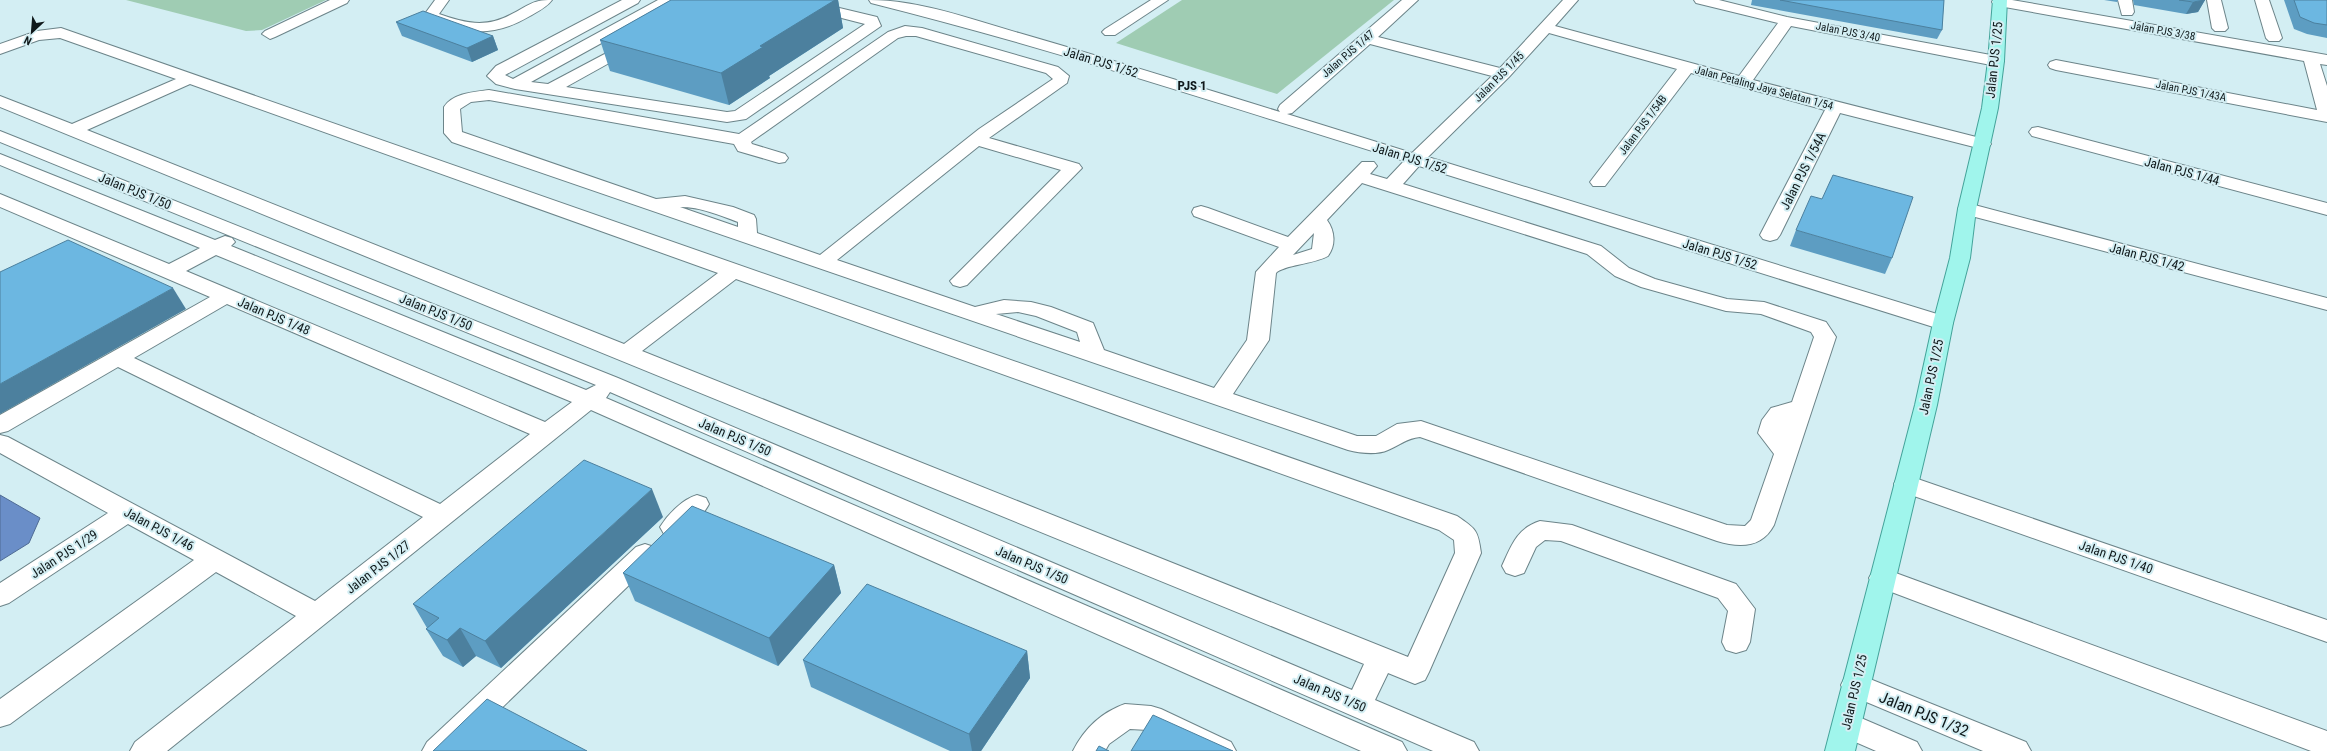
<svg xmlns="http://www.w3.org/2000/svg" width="2327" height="751" font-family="'Roboto Condensed',sans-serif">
<rect width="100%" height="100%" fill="#d3eef3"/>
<!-- green -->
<g fill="#9fccb3">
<polygon points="126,0 326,0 262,30 246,31"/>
<polygon points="1182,0 1394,0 1277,94 1116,43"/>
</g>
<!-- water -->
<polygon fill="#6a8ec8" stroke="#4f6b94" points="0,495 40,518 29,543 0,561"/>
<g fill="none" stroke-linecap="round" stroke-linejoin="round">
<!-- minor casing -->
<g stroke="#6c8489" stroke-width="2">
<g id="minor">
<polygon points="330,0 349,0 347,3 275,37 270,39 262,34 265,31"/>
<path d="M435,0H449L439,14C464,23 486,28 510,15C529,6 530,0 552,0C547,7 537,12 530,16C493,38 467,34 428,20L424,15Z"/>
<polygon points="622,0 640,0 638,3 505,75 513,79 658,0 676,0 674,3 531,82 548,84 633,39 638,41 641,44 638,47 566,87 727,112 735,111 865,24 783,3 781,0 806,0 877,17 881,26 746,119 727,122 515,89 496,84 487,76 496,66"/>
<path d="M869,0C920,0 970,19 1019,33C1106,58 1193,85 1280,112L1278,109L1280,105L1402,0H1418L1378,37L1500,68L1563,0H1578L1555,26L1739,76L1778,23L1696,3L1694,0H1719L1787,17L1996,56L2002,58L2004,61L2002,64L1996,66L1791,26L1753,80L1988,140L1991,144L1988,148L1982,149L1840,113L1780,235L1777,239L1770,241L1763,239L1760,235L1825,110L1691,73L1605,186H1593L1590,182L1593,178L1677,69L1549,33L1509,77L1428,157L1950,318L1953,323L1950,328L1943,330L1419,166L1403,184L1601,246L1629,268L1655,279L1727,299L1764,302L1826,322L1836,337L1774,525C1762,548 1740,548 1717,541L1420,437C1407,438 1400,445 1388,450C1377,455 1360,453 1348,450L452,142L444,133V107C453,93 474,92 489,90L739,134L888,32L905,26L922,28L1058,67L1069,76L1067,83L989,138L1079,164L1082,168L967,285L960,287L953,285L950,281L1061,170L979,146L837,260L975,307L1004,300L1031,302L1051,307L1093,323L1104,350L1214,388L1247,340L1256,272L1279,247L1194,216L1192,212L1194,208L1201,206L1208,208L1288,237L1362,162H1374L1377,166L1370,174L1387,179L1404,161C1227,106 1051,48 871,3ZM906,36H916L1046,73L1053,79L979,129L820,255L757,233L756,219L754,215L733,207L685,196L656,199L462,132L460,109L471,102L489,100L734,144L738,151L779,163L785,162L788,158L785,154L752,144L751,142L898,38ZM1370,44L1492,76L1412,153L1287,114L1292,113ZM1362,183L1587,254L1615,276L1641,287L1726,311L1761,314L1811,332L1814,337L1792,402L1771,408L1762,420L1758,433L1774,454L1751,520L1745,526L1727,525L1421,421L1397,424L1376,436H1357L1233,394L1269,340L1276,273C1284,265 1314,264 1328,256C1336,245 1335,231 1327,220ZM680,207C701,207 719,215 738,222V227ZM1314,233L1312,249L1293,255ZM1018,312L1036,316L1077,332L1080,342L996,314Z"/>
<polygon points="1151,0 1168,0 1115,35 1105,35 1102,32 1105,29"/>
<polygon points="1993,0 2012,0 2327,55 2327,65 2320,64 2327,86 2327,122 2056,70 2050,68 2048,65 2050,62 2056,60 2317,110 2304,61 1999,6 1994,5 1992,2"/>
<polygon points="2118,0 2132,0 2134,12 2132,15 2122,15"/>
<polygon points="2207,0 2221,0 2228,28 2225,31 2215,31 2212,28"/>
<polygon points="2255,0 2269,0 2282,38 2279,41 2269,41 2266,38"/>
<path d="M61,28L1457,516C1476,529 1478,530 1481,553L1429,672L1425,680L1415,684L1388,673L1375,700L1474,742L1479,751H1433L610,392L606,398L1402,742L1407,751H1361L591,410L167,751H130L135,742L296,616L216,572L10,724L0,727V699L194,560L128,524L9,603L0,606V583L108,513L0,453V435L8,437L315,601L423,517L118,367L8,431L0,433V415L210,297L0,207V194L169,264L200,248L0,165V154L215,240L225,236L232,238L235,242L231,246L586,390L596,385L0,142V131L618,378L1352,690L1364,664L0,107V96L72,124L176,79L60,38L39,40L0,54V44L37,31ZM190,84L718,273L624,344L87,130ZM216,255L572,402L545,422L186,271ZM736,279L1439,530L1454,540L1455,553L1408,657L642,351ZM227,304L530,434L440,504L134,358Z"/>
<polygon points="2038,127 2327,203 2327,215 2032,136 2029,132 2032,128"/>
<polygon points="1967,203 2327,298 2327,310 1960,213 1958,209 1960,205"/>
<polygon points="1906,475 2327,620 2327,642 1897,490 1894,484 1897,478"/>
<path d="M697,495L706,498L709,504C704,514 686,535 674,536C671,536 667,534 664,534L660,527C668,514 683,499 697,495Z"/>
<path d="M1540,521L1572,525L1736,584L1755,609L1750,642L1746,650L1736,653L1726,650L1722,642L1728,611L1718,598L1561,541L1545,540L1536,547L1524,573L1515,576L1506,573L1502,566C1511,546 1517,528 1540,521Z"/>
<polygon points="645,544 654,547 658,554 654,561 457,751 422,751 427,742 636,547"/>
<polygon points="1882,568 2327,731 2327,751 2311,751 1873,585 1869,578 1873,571"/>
<polygon points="1855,673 2026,742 2031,751 1983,751 1845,693 1841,685 1845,677"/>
<path d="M1125,704L1151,706L1161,709L1231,742L1236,751H1191L1148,730L1130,729L1109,744L1105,751H1073C1084,729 1102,712 1125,704Z"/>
<polygon points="1847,712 1917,742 1922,751 1876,751 1837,734 1833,725 1837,716"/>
</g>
</g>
<!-- major casing -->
<g stroke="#44a39a" stroke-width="2">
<polygon id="major" points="1993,0 2007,0 2004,61 1998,108 1976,209 1970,258 1953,323 1937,405 1855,751 1825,751 1915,405 1933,323 1950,258 1958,209 1982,108 1988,61"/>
</g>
<!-- minor -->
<use href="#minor" fill="#fff" fill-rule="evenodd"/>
<!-- major -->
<use href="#major" fill="#a0f5ec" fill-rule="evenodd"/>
</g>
<!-- wall -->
<g fill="#5d9dc2">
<polygon points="671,0 838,0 843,28 769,76 770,78 729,105 610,71 600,40"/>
<polygon points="1752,0 1944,0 1942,30 1937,39 1751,5"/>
<polygon points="2104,0 2118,0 2117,2"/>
<polygon points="2133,0 2205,0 2198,12 2186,14 2134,5"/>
<polygon points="2284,0 2327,0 2327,38 2307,34 2294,29"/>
<polygon points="396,22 493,36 498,50 472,62 402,36"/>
<polygon points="1796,230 1892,258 1885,274 1790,246"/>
<polygon points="663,517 501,668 476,656 463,667 443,656 426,629 427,628 413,604"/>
<polygon points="834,565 841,593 778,666 635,601 623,573"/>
<polygon points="1027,651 1030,678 981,751 950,751 811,687 803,660"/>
</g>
<!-- shaded-wall -->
<g fill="#4c809e">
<polygon points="835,0 838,0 843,28 769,76 770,78 729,105 721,73 760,46"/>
<polygon points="2205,0 2198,12 2186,14 2193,2"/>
<polygon points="493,36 498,50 472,62 467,48"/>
<polygon points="173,288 186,309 0,414 0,384"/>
<polygon points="652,489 663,517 501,668 485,641"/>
<polygon points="834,565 841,593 778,666 769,638"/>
<polygon points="460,628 476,656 463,667 447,640"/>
<polygon points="1027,651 1030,678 981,751 972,751 969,734"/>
</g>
<!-- building -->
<g fill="#6cb7e1" stroke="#4c809e">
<polygon points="671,0 835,0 760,46 763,47 721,73 600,40"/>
<polygon points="1780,0 1944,0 1942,30"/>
<polygon points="2179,0 2205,0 2193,2"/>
<polygon points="2294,0 2327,0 2327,25 2314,23 2300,17"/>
<polygon points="423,11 493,36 467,48 396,22"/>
<polygon points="1833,175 1913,197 1892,258 1796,230 1811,196 1822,199"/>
<polygon points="68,240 173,288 0,384 0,272"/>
<polygon points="584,460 652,489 485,641 460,628 447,640 426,629 439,618 413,604"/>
<polygon points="692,506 834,565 769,638 623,573"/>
<polygon points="867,584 1027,651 969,734 803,660"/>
<polygon points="487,699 587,751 433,751"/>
<polygon points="1153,715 1233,751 1131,751"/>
<polygon points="1099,746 1109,751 1096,751"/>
</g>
<g text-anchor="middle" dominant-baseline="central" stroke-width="4" stroke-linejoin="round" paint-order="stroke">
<!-- far-street labels -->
<g font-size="11" fill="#0f181a" stroke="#d3eef3">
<text transform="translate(2163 31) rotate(10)">Jalan PJS 3/38</text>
<text transform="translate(1848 32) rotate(11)">Jalan PJS 3/40</text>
<text transform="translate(1348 54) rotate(-41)">Jalan PJS 1/47</text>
<text transform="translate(1499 77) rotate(-45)">Jalan PJS 1/45</text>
<text transform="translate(1764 88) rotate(15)">Jalan Petaling Jaya Selatan 1/54</text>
<text transform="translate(2191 91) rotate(11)">Jalan PJS 1/43A</text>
<text transform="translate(1643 125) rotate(-53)">Jalan PJS 1/54B</text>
</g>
<!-- street labels -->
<g font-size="13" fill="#0f181a" stroke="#d3eef3">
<text transform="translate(1994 60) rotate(-84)">Jalan PJS 1/25</text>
<text transform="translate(1101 62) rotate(17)">Jalan PJS 1/52</text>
<text transform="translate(1410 158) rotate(17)">Jalan PJS 1/52</text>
<text transform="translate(1803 171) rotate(-63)">Jalan PJS 1/54A</text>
<text transform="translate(2182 171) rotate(15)">Jalan PJS 1/44</text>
<text transform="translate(135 191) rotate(22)">Jalan PJS 1/50</text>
<text transform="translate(1720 254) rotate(17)">Jalan PJS 1/52</text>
<text transform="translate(2147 257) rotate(15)">Jalan PJS 1/42</text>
<text transform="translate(436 312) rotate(22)">Jalan PJS 1/50</text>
<text transform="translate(274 316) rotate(23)">Jalan PJS 1/48</text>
<text transform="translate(1931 377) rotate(-78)">Jalan PJS 1/25</text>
<text transform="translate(735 437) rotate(23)">Jalan PJS 1/50</text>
<text transform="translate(159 529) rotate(28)">Jalan PJS 1/46</text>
<text transform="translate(64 554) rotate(-33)">Jalan PJS 1/29</text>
<text transform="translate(2116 557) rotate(19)">Jalan PJS 1/40</text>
<text transform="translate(1032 565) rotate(23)">Jalan PJS 1/50</text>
<text transform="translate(378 567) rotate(-38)">Jalan PJS 1/27</text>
<text transform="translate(1854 692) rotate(-77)">Jalan PJS 1/25</text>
<text transform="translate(1330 693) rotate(23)">Jalan PJS 1/50</text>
</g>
<!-- far-quarter labels -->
<g font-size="13" font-weight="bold" fill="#0f181a" stroke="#d3eef3">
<text x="1192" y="85">PJS 1</text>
</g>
<!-- near-street labels -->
<g font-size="16" fill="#0f181a" stroke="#d3eef3">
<text transform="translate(1924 714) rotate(22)">Jalan PJS 1/32</text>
</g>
</g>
<!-- north arrow -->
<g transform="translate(32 32) rotate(206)" stroke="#d3eef3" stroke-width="3" paint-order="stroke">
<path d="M0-3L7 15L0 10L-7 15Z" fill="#0f181a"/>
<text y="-6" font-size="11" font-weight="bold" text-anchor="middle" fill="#0f181a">N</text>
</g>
</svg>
